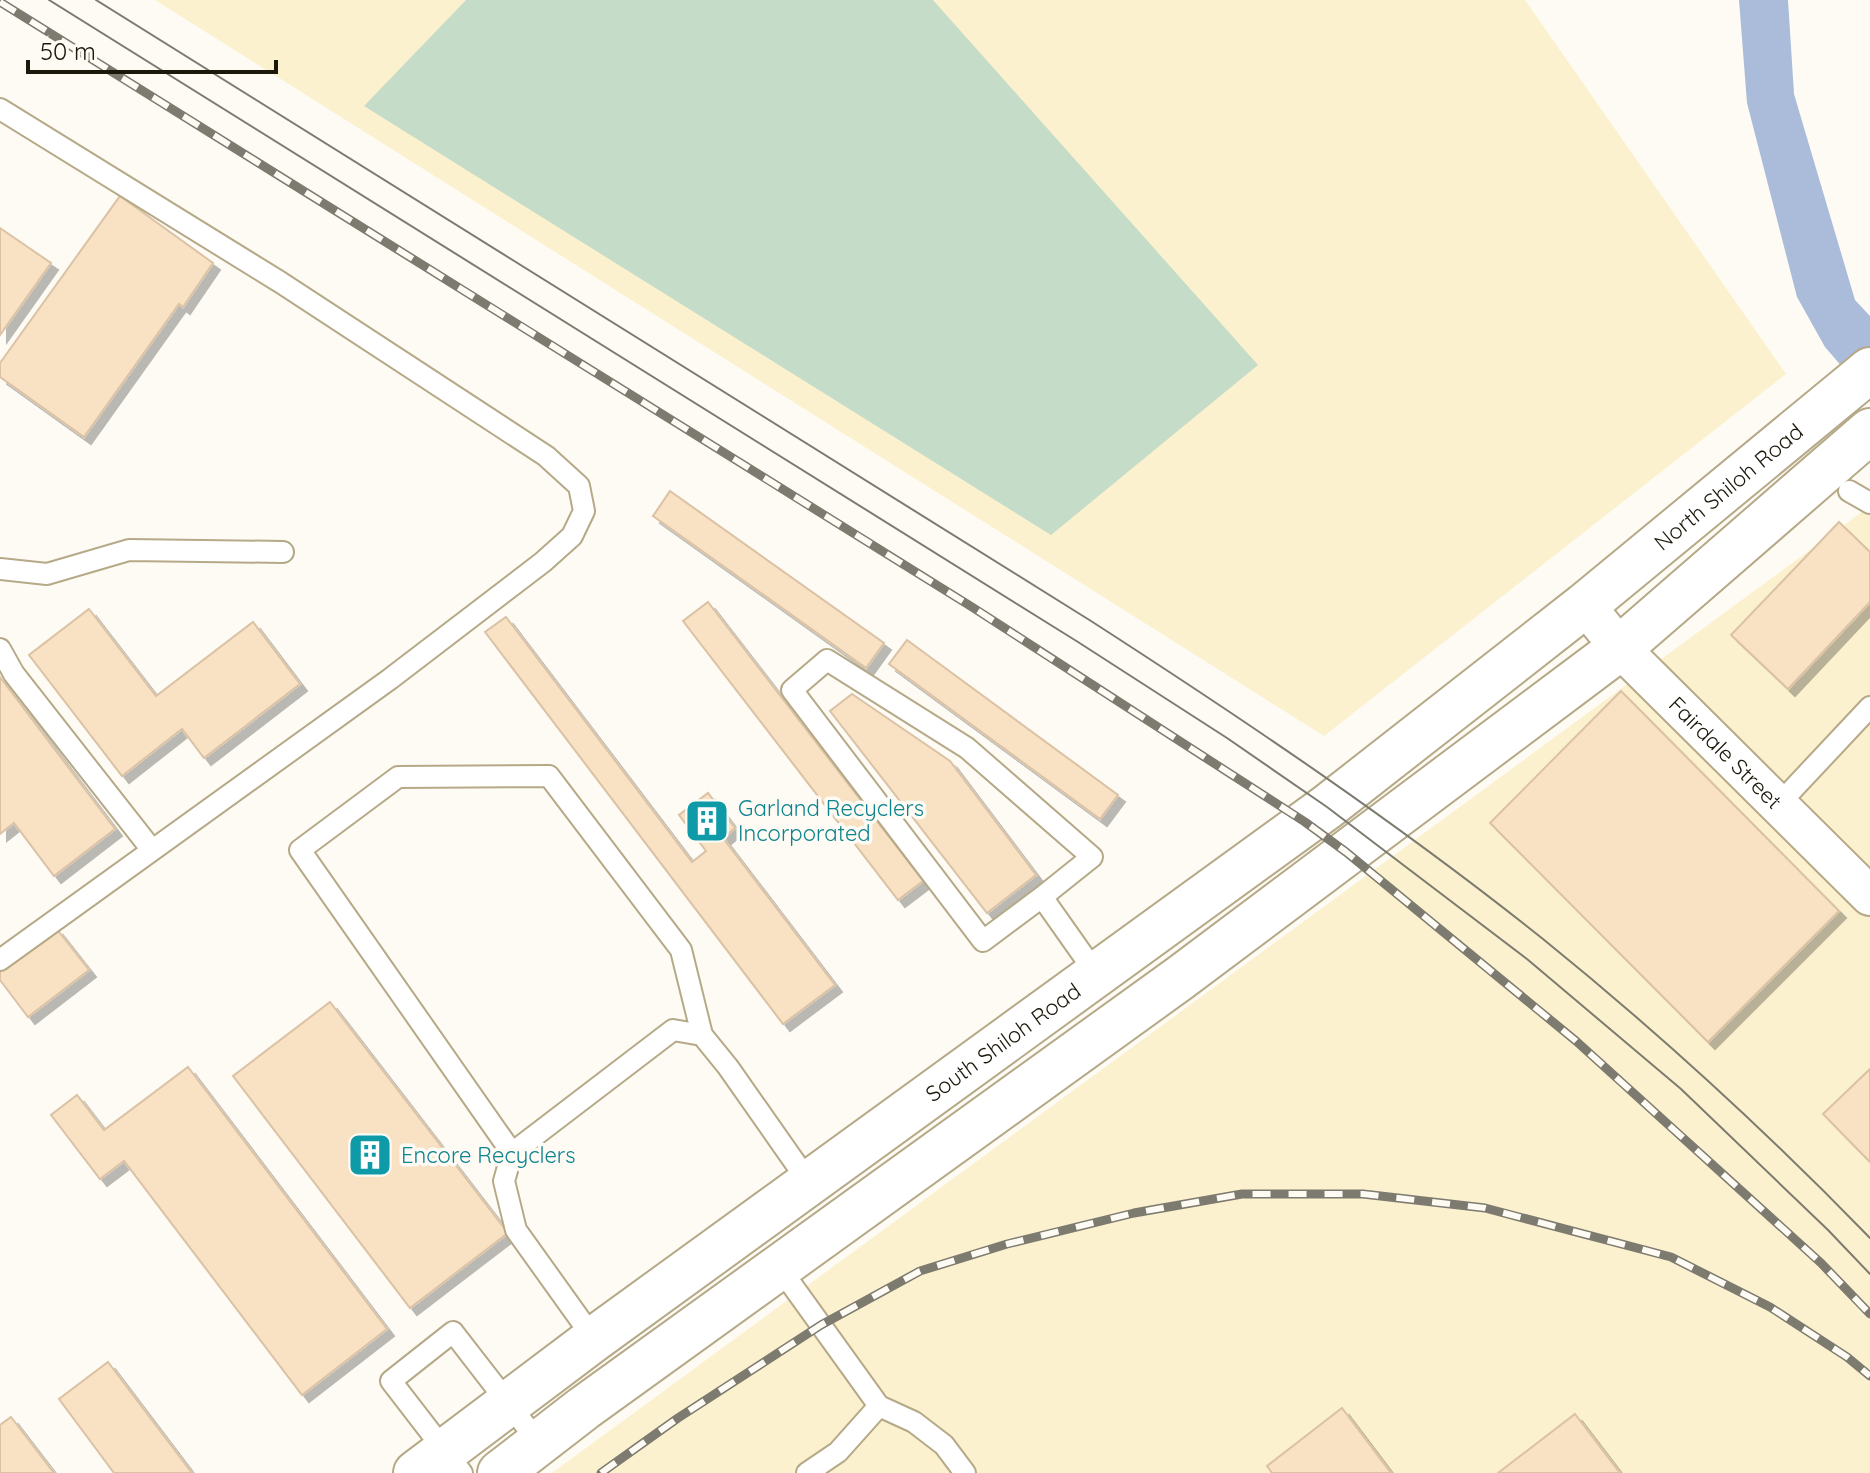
<svg xmlns="http://www.w3.org/2000/svg" width="1870" height="1473" font-family="Quicksand,sans-serif">
<defs>
<filter id="shadow"><feDropShadow dx="7" dy="7" stdDeviation="0" flood-color="#0004"/></filter>
</defs>
<rect width="100%" height="100%" fill="#fdfbf4"/>
<!-- built -->
<g fill="#fcf1ce">
<polygon points="155,0 1525,0 1786,374 1324,736"/>
<polygon points="1870,506 1870,1473 552,1473"/>
</g>
<!-- green -->
<polygon fill="#c5dcc9" points="466,0 933,0 1258,365 1051,535 364,106"/>
<!-- water -->
<polygon fill="#aabcda" points="1739,0 1788,0 1794,94 1855,300 1870,316 1870,399 1825,347 1797,297 1747,103"/>
<!-- building -->
<g fill="#f9e1c4" stroke="#dbc2a5" stroke-width="2" filter="url(#shadow)">
<polygon points="120,196 213,263 183,307 179,304 84,437 0,377 0,363"/>
<polygon points="0,228 51,263 0,335"/>
<polygon points="670,491 884,643 866,668 653,516"/>
<polygon points="1839,522 1870,552 1870,602 1788,689 1731,635"/>
<polygon points="708,602 923,881 898,900 683,621"/>
<polygon points="89,609 156,696 253,622 300,684 204,758 182,729 122,776 29,655"/>
<polygon points="506,617 692,862 706,851 679,815 708,793 735,828 723,838 835,985 783,1024 485,632"/>
<polygon points="907,640 1118,795 1100,819 889,664"/>
<polygon points="0,677 115,829 54,876 14,823 0,834"/>
<polygon points="1621,691 1839,911 1708,1042 1490,823"/>
<polygon points="852,694 950,761 1036,875 987,913 830,711"/>
<polygon points="56,928 89,970 28,1017 0,980 0,971"/>
<polygon points="330,1002 508,1233 410,1308 233,1076"/>
<polygon points="188,1067 387,1329 302,1395 124,1161 100,1179 51,1115 77,1095 104,1130"/>
<polygon points="1870,1069 1870,1162 1823,1114"/>
<polygon points="108,1362 192,1473 114,1473 59,1399"/>
<polygon points="1342,1408 1391,1473 1272,1473 1267,1466"/>
<polygon points="1575,1414 1620,1473 1498,1473"/>
<polygon points="11,1417 54,1473 0,1473 0,1425"/>
</g>
<g fill="none" stroke-linecap="round" stroke-linejoin="round">
<!-- service casing -->
<g stroke="#b5a987" stroke-width="24">
<g id="service">
<polyline points="0,109 280,282 546,456 579,486 584,511 572,536 543,562 390,679 0,960"/>
<polyline points="1849,491 1870,503"/>
<polyline points="0,569 47,574 129,550 283,552"/>
<polyline points="0,649 14,674 152,850"/>
<polyline points="1778,805 1870,707"/>
<polyline points="1042,897 983,941 792,690 827,660 967,748 1092,857 1042,897 1097,975"/>
<polyline points="512,1153 300,850 398,777 549,776 681,950 702,1035"/>
<polyline points="779,1267 879,1406 914,1422 944,1445 965,1473"/>
<polyline points="594,1339 516,1230 504,1181 512,1153 673,1030 702,1035 728,1067 810,1184"/>
<polyline points="462,1473 391,1381 453,1332 539,1443"/>
<polyline points="807,1473 838,1452 879,1406"/>
</g>
</g>
<!-- minor casing -->
<g stroke="#b5a987" stroke-width="42">
<g id="minor">
<path id="s1" d="M1585,605L1620,648L1870,896"/>
</g>
</g>
<!-- secondary casing -->
<g stroke="#b5a987" stroke-width="48">
<g id="secondary">
<path id="s2" d="M416,1473L594,1339L1327,807L1585,605L1870,370"/>
<polyline points="500,1473 584,1408 1180,978 1620,648 1870,431"/>
</g>
</g>
<!-- service -->
<use href="#service" stroke="#fff" stroke-width="20"/>
<!-- minor -->
<use href="#minor" stroke="#fff" stroke-width="38"/>
<!-- secondary -->
<use href="#secondary" stroke="#fff" stroke-width="44"/>
<!-- tram -->
<g stroke="#7d7a6f" stroke-width="2">
<polyline points="49,0 1078,642 1227,738 1327,807 1527,959 1681,1089 1828,1230 1870,1274"/>
<path d="M96,0L1091,621C1246,721 1399,824 1543,939C1658,1032 1767,1132 1870,1238"/>
</g>
<!-- rail casing -->
<g stroke="#7d7a6f" stroke-width="9">
<g id="rail">
<polyline points="0,2 972,607 1305,822 1346,852 1576,1041 1821,1263 1870,1314"/>
<polyline points="601,1473 678,1418 821,1325 920,1271 1007,1244 1134,1213 1242,1194 1363,1194 1485,1208 1671,1257 1770,1307 1847,1357 1870,1376"/>
</g>
</g>
<!-- rail -->
<use href="#rail" stroke="#fdfbf4" stroke-width="6" stroke-dasharray="18" stroke-linecap="butt"/>
</g>
<!-- icons -->
<defs>
<g id="building-square" transform="scale(2.3)"><rect x="-9" y="-9" width="18" height="18" rx="4" fill="#0f9aa8" stroke="#fdfbf4"/><path d="M-4-6H4V6H1V3H-1V6H-4ZM-2.5-4.3h1.7v1.8h-1.7ZM.8-4.3h1.7v1.8H.8ZM-2.5-1h1.7V.8h-1.7ZM.8-1h1.7V.8H.8Z" fill="#fff"/></g>
</defs>
<g fill-rule="evenodd">
<use href="#building-square" x="707" y="821"/>
<use href="#building-square" x="370" y="1155"/>
</g>
<g text-anchor="middle" dominant-baseline="central" stroke-width="7" stroke-linejoin="round" paint-order="stroke">
<!-- street labels -->
<g font-size="22" fill="#1b170a" stroke="#fdfbf4">
<text stroke="none"><textPath href="#s2" startOffset="1642">North Shiloh Road</textPath></text>
<text stroke="none"><textPath href="#s1" startOffset="204">Fairdale Street</textPath></text>
<text stroke="none"><textPath href="#s2" startOffset="728">South Shiloh Road</textPath></text>
</g>
<!-- culture labels -->
<g font-size="22" fill="#0d838f" stroke="#fdfbf4" text-anchor="start">
<text x="738" y="808">Garland Recyclers<tspan x="738" dy="25">Incorporated</tspan></text>
<text x="401" y="1155">Encore Recyclers</text>
</g>
</g>
<!-- scale -->
<path d="M28 60v12h248v-12" fill="none" stroke="#1b170a" stroke-width="4"/>
<text x="40" y="60" font-size="24" fill="#1b170a" stroke="#fdfbf4" stroke-width="6" paint-order="stroke">50 m</text>
</svg>
